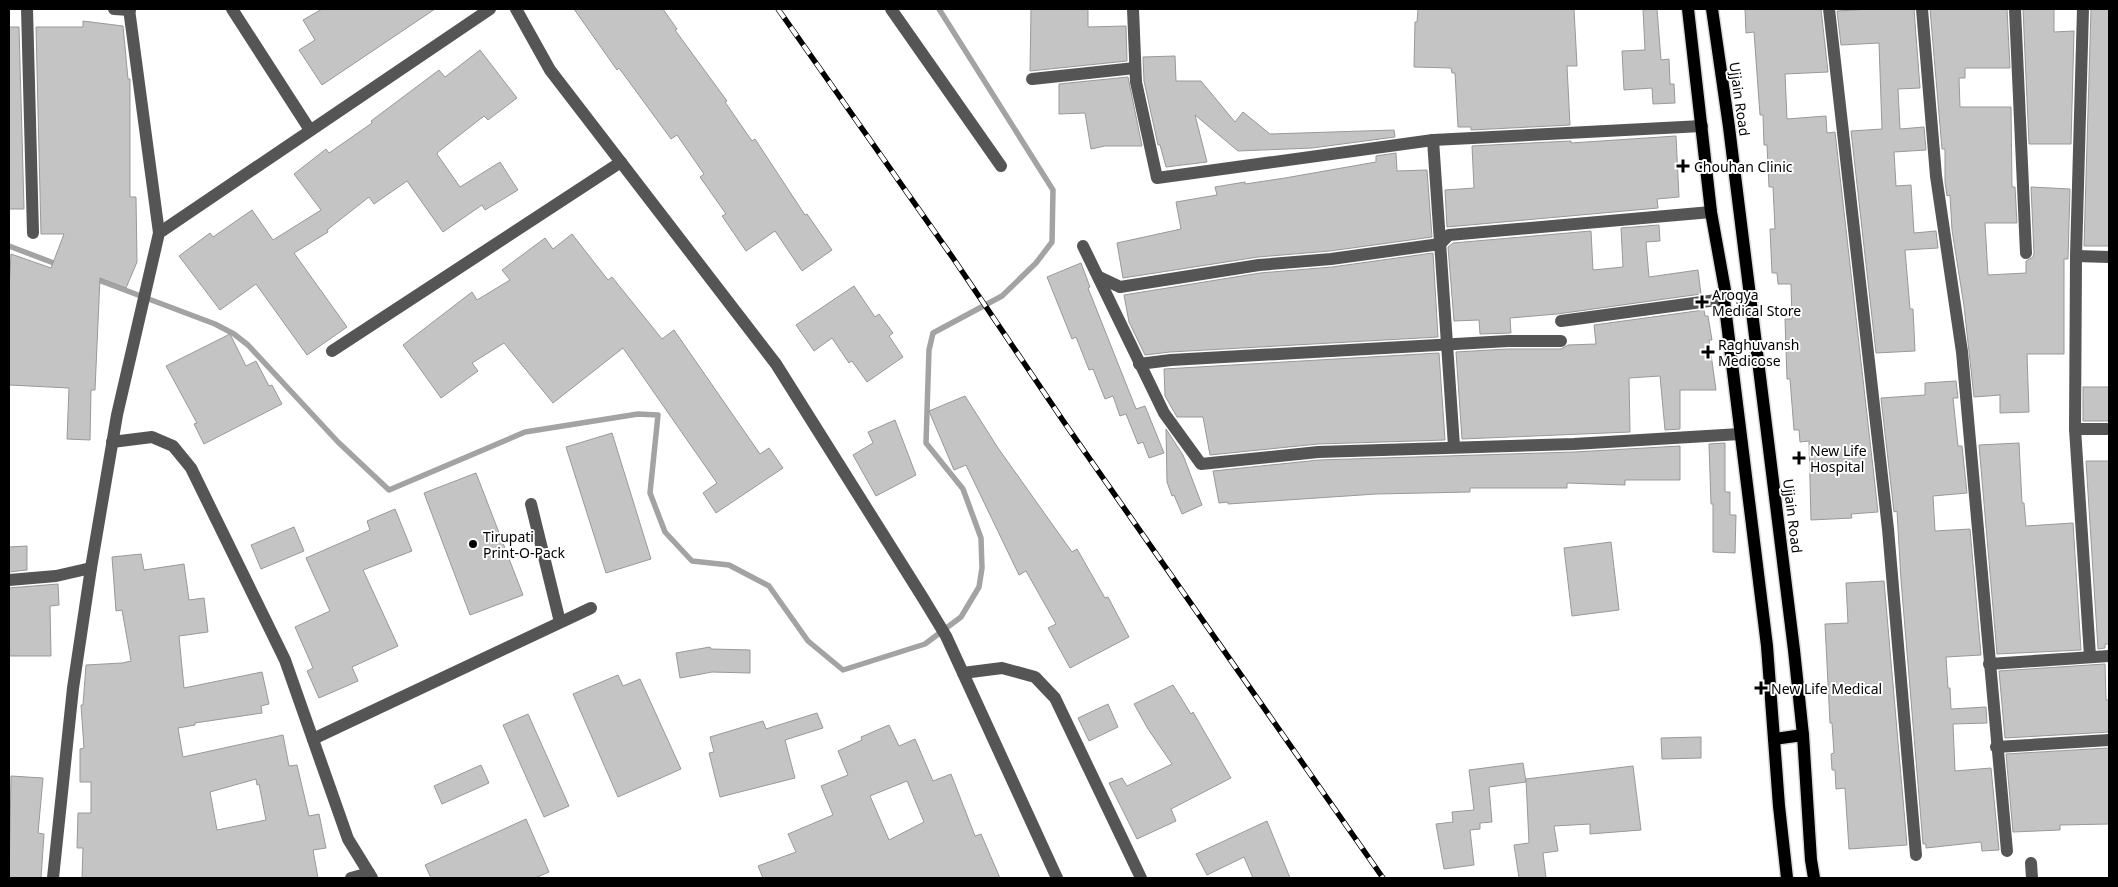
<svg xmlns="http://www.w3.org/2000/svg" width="2118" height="887" font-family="'Noto Sans',sans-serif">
<rect width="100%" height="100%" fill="#fff"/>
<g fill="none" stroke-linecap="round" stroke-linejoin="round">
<!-- stream -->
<g stroke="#a3a3a3" stroke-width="5.5">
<polyline points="9,246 59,265"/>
<polyline points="93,278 215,324 234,334 248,345 338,442 389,490 525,432 638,414 658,415 650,493 665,532 692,561 729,565 769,586 808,641 843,670 925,644 961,617 979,587 982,568 981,538 963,489 926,443 929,350 933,333 1002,296 1036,263 1052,242 1053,190 939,9"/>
</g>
</g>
<!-- building -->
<g fill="#c4c4c4" stroke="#999" fill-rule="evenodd">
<polygon points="322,9 435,9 322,85 299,50 315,40 303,20"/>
<polygon points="574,9 663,9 677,29 675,30 727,101 725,102 752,141 755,139 805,215 807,214 832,250 802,271 775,231 746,251 722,216 726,214 700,177 704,174 677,135 671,139 619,68 617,70"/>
<polygon points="1031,9 1088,9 1088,27 1126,26 1127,61 1030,71"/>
<polygon points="1418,9 1574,9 1577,66 1567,66 1570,125 1471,130 1471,127 1458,127 1455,73 1452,73 1451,68 1414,67 1415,22 1417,22"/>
<polygon points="1643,9 1657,9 1661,60 1669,59 1670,84 1674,84 1675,103 1653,104 1652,88 1624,90 1622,51 1645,50"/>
<polygon points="1745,9 1821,9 1828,72 1785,74 1787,119 1826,116 1827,133 1835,132 1878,512 1851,514 1852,518 1811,520 1809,441 1800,442 1799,430 1794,430 1790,379 1787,379 1785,319 1792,319 1791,284 1778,284 1777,273 1772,273 1770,229 1775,229 1773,187 1769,187 1767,145 1764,145 1763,115 1760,115 1754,32 1746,33"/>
<polygon points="1872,9 1914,9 1920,88 1898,89 1900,129 1924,127 1926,150 1894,152 1896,186 1911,185 1914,233 1936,231 1938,248 1905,250 1910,309 1913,309 1915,351 1876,353 1851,131 1882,129 1879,43 1841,45 1837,11"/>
<polygon points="1930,9 2007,9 2010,68 1965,68 1965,78 1959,78 1960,107 2011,107 2012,187 2015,187 2017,223 1985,223 1988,275 2026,273 2026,261 2033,257 2034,253 2031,187 2070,189 2068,259 2064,259 2064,354 2027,354 2029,412 2000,413 2000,395 1974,397 1964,306 1952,230 1950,195 1947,196 1945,182 1945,149 1942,149"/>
<polygon points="2023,9 2054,9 2054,32 2074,31 2071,144 2029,144"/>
<polygon points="2091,9 2109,9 2109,246 2084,246"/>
<polygon points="83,21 123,26 128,79 130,79 130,197 136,197 137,262 126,288 100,278 95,390 91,390 90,440 67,439 69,388 9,385 9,290 11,254 51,268 64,234 41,234 36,27 83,27"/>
<polygon points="9,27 19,27 24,209 9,209"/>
<polygon points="480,50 517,98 488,120 484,116 438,152 437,154 460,187 500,162 518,190 485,210 482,205 443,232 407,181 374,204 369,197 327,230 328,232 294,253 347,327 307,355 256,284 220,310 179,256 210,233 213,237 252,210 273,240 321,210 294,174 326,149 329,153 372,123 371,121 439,70 445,77"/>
<polygon points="1175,56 1176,81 1201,81 1235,122 1243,112 1270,134 1394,130 1395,137 1312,148 1238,151 1195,115 1207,162 1166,167 1160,145 1158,145 1144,81 1143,57"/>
<polygon points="1128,77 1142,146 1105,146 1091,149 1085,113 1059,114 1059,84"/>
<polygon points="1676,136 1679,197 1657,199 1658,208 1447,227 1445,190 1474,188 1472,146 1571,141 1571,143"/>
<polygon points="1396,153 1397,171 1427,170 1432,237 1330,251 1258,257 1123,278 1117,243 1181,229 1176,202 1217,195 1215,187 1245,182 1245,184 1285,178 1376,162 1376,156"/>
<polygon points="1659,225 1660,241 1646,242 1649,277 1698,270 1701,294 1557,314 1510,318 1511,333 1480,334 1479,320 1454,321 1448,247 1453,243 1591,231 1593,270 1623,267 1621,228"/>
<polygon points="572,234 608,280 612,277 662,339 674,330 760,454 769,448 783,468 716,513 703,493 717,483 623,348 553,403 504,343 472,363 478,371 441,398 403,345 472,292 477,300 510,280 502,270 545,238 553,249"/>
<polygon points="1433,253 1438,337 1170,352 1145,355 1129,322 1124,295 1260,273 1332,267"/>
<polygon points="1081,263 1090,287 1088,288 1136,409 1145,406 1164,453 1149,458 1143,442 1138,444 1126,414 1120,416 1113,396 1105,399 1093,369 1089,370 1076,337 1072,339 1047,277"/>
<polygon points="854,286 875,317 879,314 893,333 889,336 903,357 867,382 852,361 849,363 832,338 814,351 796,325"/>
<polygon points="1704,310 1705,316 1708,316 1712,340 1709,340 1716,390 1680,390 1680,429 1665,430 1660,376 1629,378 1630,432 1462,439 1456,352 1508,349 1561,349 1568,345 1596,344 1594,325"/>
<polygon points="230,334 246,366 256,361 269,386 272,385 282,404 204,444 194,424 197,423 166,366"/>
<polygon points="1439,353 1445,440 1318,444 1210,455 1203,417 1177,417 1165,396 1164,369"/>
<polygon points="1956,381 1958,398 1953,398 1958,446 1962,446 1967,493 1933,496 1935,531 1970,529 1981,655 1946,657 1948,688 1950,688 1951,709 1986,707 1987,723 1953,724 1955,771 1991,768 1999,850 1982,851 1981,842 1926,848 1926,844 1923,844 1901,580 1897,511 1894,512 1881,398 1925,395 1925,383"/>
<rect x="2083" y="387" width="26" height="34"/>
<polygon points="965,396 998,448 1072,552 1077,549 1105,598 1108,597 1129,637 1070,668 1048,628 1056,624 1026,571 1019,575 966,465 954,470 929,411"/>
<polygon points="895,420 916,475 876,496 853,455 873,443 868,432"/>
<polygon points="1166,429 1183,455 1202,505 1182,514 1174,495 1172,496 1167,482"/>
<polygon points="612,433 651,559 606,573 566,447"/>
<polygon points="1725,443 1725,492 1730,492 1730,515 1736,515 1735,553 1713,552 1713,504 1711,504 1709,444"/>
<polygon points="2019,443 2022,503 2024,503 2026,526 2073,523 2081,650 1997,654 1979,445"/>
<polygon points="1680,446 1680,480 1625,480 1625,485 1567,483 1567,488 1470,488 1470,492 1376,494 1228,504 1228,502 1219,503 1213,471 1319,460 1574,452"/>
<polygon points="2086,461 2109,461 2109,644 2105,644 2105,648 2098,649"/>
<polygon points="476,473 523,595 470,615 424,493"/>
<polygon points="395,509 412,551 363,570 398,646 352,667 358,681 319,698 307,671 313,668 295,627 330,611 306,558 370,530 367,521"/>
<polygon points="294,527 304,551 261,569 251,545"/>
<polygon points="1611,542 1619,610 1572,616 1564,548"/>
<polygon points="27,546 27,570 9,572 9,547"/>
<path d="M141,554L144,570L184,564L189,600L204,598L208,632L179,636L184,688L262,672L269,704L261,706L262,713L195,723V725L178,728L183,757L283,735L289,766L297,765L309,816L319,814L326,848L313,850L318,878H82L83,848H77L78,813H91V782H80V749L84,748L81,705H83L86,665L122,663L131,661L122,610L116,611L112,557ZM256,779L257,785L259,784L266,820L217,830L210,792Z"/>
<polygon points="1884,581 1907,845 1849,849 1845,788 1836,789 1835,770 1832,770 1831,754 1834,753 1832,723 1830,723 1825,624 1848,623 1846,583"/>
<polygon points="58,584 59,605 50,606 51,656 9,656 9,588"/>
<polygon points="710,647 711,649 750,650 750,673 712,672 680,678 676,653"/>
<polygon points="2105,664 2106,700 2109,700 2109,732 2005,738 1999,671"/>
<polygon points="618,675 623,686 640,679 681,769 618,797 573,694"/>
<polygon points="1173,685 1191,714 1193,712 1231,778 1171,809 1176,821 1137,839 1109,783 1122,778 1127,786 1172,764 1148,729 1134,704"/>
<polygon points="1108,704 1118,727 1089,741 1078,718"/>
<polygon points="817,713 823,728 785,740 795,778 720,797 709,753 714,752 710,737 763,721 766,729"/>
<polygon points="528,714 569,806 544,817 503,725"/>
<path d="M889,725L899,746L915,739L933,781L951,774L975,836L981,834L1000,878H763L758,866L796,852L788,834L833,815L821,786L848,775L838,751L862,740L861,737ZM907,781L924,822L889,840L870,796Z"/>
<polygon points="1701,737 1701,758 1662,759 1661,738"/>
<polygon points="2109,748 2109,824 2060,825 2060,830 2013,832 2006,754"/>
<polygon points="1523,763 1526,782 1489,787 1492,822 1480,823 1480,829 1470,830 1474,865 1444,869 1436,824 1453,822 1452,812 1474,810 1469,770"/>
<polygon points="481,765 489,783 442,804 434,786"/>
<polygon points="1633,766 1641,830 1590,834 1590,824 1554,826 1558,851 1543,853 1546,878 1519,878 1514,845 1529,843 1526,779"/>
<polygon points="11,776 43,778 38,833 44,834 41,878 9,878"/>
<polygon points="526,819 549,872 535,878 431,878 425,865"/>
<polygon points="1267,821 1290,878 1253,878 1244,857 1207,875 1196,854"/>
</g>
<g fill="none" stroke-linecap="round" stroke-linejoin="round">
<!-- major casing -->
<g stroke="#dbdbdb" stroke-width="15">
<g id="major">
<polyline points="1688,9 1711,212 1725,290 1724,299 1767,646 1779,806 1787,878"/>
<polyline points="1712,9 1729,127 1794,650 1803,735 1811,860 1814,878"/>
<polyline points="1774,739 1803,735"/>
</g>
</g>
<!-- minor -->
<g stroke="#555" stroke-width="12">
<polyline points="27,9 33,233"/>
<polyline points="114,9 130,10"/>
<polyline points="129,9 159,233"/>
<polyline points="232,9 310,130"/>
<polyline points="516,9 550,70 776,364 923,598 946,636 1057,878"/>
<polyline points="891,9 1001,166"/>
<polyline points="1133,9 1136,82 1157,178 1433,140 1702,126"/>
<polyline points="1829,9 1888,529 1916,855"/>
<polyline points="1922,9 1936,176 1962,352 2007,851"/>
<polyline points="2015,9 2026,253"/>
<polyline points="2083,9 2076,256 2075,429 2090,656"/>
<polyline points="1032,79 1135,68"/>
<polyline points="1433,140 1454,446"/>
<polyline points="1083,246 1164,413 1201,464 1318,452 1574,444 1740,434"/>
<polyline points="2076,256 2109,257"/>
<polyline points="1099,277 1120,287 1259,265 1331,259 1440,244 1449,235 1711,212"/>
<polyline points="1561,321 1724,299"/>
<polyline points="332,351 621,162"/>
<polyline points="1139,364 1171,360 1508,341 1561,341"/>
<polyline points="2075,429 2109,429"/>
<polyline points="112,442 152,437 173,446 191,468 285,660 348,839 372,878"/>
<polyline points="531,504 560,622"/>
<polyline points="9,580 56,576 91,568"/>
<polyline points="1989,664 2109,656"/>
<polyline points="963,673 1002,668 1035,677 1055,698 1141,878"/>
<polyline points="313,739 591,608"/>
<polyline points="1996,747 2109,740"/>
<polyline points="2031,863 2032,878"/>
<polyline points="53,878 73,688 91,568 117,415 159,233 490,9"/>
<polyline points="351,878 369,873"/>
</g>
<!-- major -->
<use href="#major" stroke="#000" stroke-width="12"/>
<!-- rail casing -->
<g stroke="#000" stroke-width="5.5">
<polyline id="rail" points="778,9 953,258 1066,425 1383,878"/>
</g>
<!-- rail -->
<use href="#rail" stroke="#fff" stroke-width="4" stroke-dasharray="11" stroke-linecap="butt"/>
</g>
<!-- markers -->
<g fill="#000" stroke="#fff" stroke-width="2">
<path d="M1680.5 158.5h5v5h5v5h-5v5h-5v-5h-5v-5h5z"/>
<path d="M1699.5 294.5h5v5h5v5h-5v5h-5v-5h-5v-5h5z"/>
<path d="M1705.5 344.5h5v5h5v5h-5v5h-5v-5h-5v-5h5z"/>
<path d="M1796.5 450.5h5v5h5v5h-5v5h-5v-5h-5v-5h5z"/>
<circle cx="473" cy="544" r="5"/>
<path d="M1758.5 680.5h5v5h5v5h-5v5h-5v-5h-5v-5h5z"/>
</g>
<g text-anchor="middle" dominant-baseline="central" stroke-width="4" stroke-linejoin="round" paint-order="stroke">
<!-- street labels -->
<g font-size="14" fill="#000" stroke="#fff">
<text transform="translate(1740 99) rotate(82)">Ujjain Road</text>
<text transform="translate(1793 516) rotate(83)">Ujjain Road</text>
</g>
<!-- poi labels -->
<g font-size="14" fill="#000" stroke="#fff" text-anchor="start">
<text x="1694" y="166">Chouhan Clinic</text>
<text x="1712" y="294">Arogya<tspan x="1712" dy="16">Medical Store</tspan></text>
<text x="1718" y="344">Raghuvansh<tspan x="1718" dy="16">Medicose</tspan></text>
<text x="1810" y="450">New Life<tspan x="1810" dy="16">Hospital</tspan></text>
<text x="483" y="536">Tirupati<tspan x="483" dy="16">Print-O-Pack</tspan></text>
<text x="1771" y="688">New Life Medical</text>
</g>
</g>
<!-- border -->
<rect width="2118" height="887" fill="none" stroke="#000000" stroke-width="20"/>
</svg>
